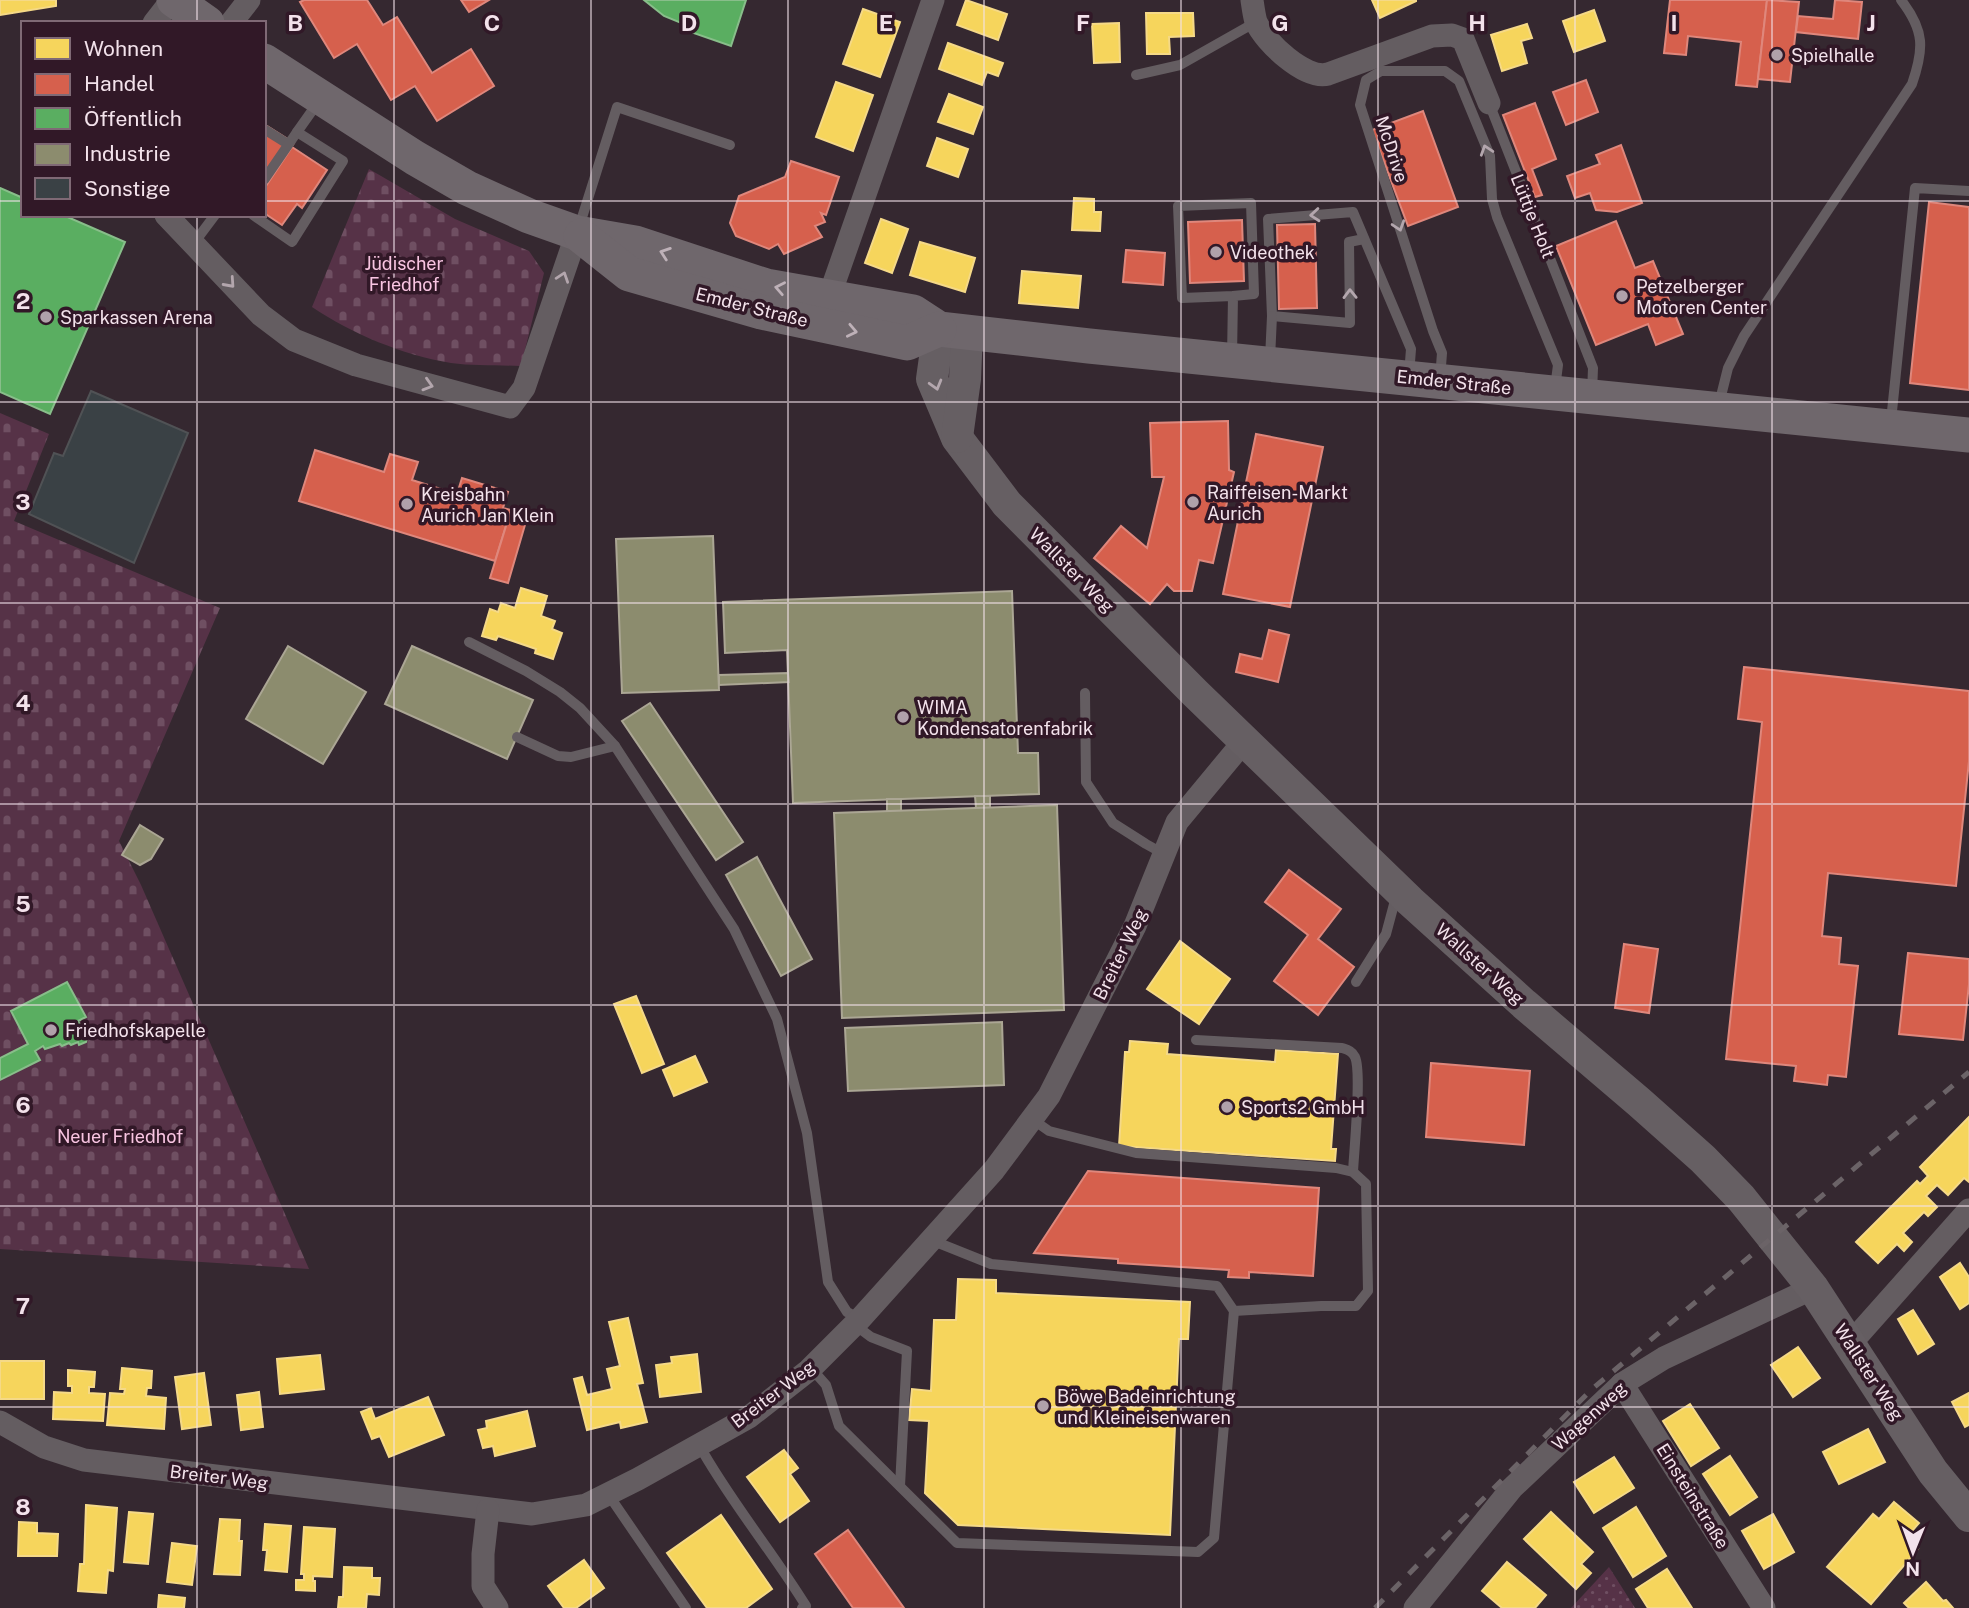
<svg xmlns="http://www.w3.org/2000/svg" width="1969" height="1608" font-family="'Public Sans',sans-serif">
<defs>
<pattern id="cemetery-stones" width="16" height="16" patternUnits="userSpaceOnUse" patternTransform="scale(1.75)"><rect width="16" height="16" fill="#563247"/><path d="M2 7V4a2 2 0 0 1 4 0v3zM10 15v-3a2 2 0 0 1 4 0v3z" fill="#6f4f62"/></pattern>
<pattern id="park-dots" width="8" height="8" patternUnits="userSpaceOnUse" patternTransform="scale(1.75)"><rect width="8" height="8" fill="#563247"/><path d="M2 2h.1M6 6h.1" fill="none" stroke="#6f4f62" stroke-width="1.8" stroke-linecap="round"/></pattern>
</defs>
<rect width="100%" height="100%" fill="#352830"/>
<!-- cemetery -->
<g fill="url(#cemetery-stones)">
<path d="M369,169L455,219L529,251L544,273L521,366C498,365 473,366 451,363C403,355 352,334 312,307Z"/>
<polygon points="0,413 49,434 14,521 220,608 119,841 141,885 309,1269 0,1249"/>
</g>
<!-- park -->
<polygon fill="url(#park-dots)" points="1609,1567 1635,1608 1571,1608"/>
<!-- homes -->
<g fill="#f6d55c" stroke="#f5d987" stroke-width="2">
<polygon points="0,0 56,0 56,6 0,15"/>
<polygon points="966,0 1007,14 998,40 957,25"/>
<polygon points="1372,0 1416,0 1416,1 1380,18"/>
<polygon points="863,9 900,22 880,77 843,64"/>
<polygon points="1594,10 1605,41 1574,52 1563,21"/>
<polygon points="1146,13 1193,13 1194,36 1169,37 1170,54 1147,54"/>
<polygon points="1119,23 1120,62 1094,63 1092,24"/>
<polygon points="1527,24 1532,38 1521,41 1527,63 1502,71 1491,35"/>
<polygon points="948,43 1003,63 998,76 987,72 982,85 939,69"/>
<polygon points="836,82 873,95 853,151 816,137"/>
<polygon points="949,94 983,107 973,134 938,122"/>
<polygon points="937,138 968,149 958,177 927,166"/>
<polygon points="1074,198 1094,199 1094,212 1101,212 1100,231 1072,230"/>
<polygon points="881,219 908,229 892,273 865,263"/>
<polygon points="920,242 975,258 965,292 910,275"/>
<polygon points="1022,271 1081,276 1078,308 1019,303"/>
<polygon points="521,588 547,596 541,616 555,621 552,629 562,633 553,659 535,653 536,649 498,636 496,640 482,636 490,609 498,612 501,603 515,608"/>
<polygon points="1180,941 1230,979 1199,1024 1147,989"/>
<polygon points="636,996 664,1064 642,1073 614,1004"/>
<polygon points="1130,1041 1168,1044 1167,1054 1275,1062 1276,1050 1338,1054 1331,1149 1336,1149 1335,1161 1119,1146 1125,1052 1129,1052"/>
<polygon points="695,1056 707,1082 674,1096 663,1070"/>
<polygon points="1969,1117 1969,1182 1964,1178 1948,1195 1937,1185 1926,1196 1937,1207 1928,1216 1924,1212 1903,1233 1912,1242 1904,1251 1897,1244 1878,1263 1856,1242 1917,1181 1920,1184 1928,1176 1920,1167"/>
<polygon points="1960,1263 1969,1277 1969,1303 1960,1309 1940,1277"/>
<polygon points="958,1279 996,1280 996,1293 1190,1302 1188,1339 1179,1339 1170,1535 958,1525 925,1493 929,1421 909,1420 912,1389 931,1391 934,1320 956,1320"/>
<polygon points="1913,1310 1934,1344 1918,1354 1898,1319"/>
<polygon points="628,1318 643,1383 637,1384 647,1422 621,1428 620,1422 587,1430 574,1379 582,1377 587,1395 612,1389 607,1369 620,1366 609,1322"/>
<polygon points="1798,1347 1820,1378 1793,1397 1771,1365"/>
<polygon points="697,1354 701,1392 660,1397 656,1365 672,1363 671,1357"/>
<polygon points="320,1355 324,1389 280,1394 277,1359"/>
<rect x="0" y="1361" width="44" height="38"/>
<polygon points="122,1368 152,1371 151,1388 147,1388 146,1396 166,1398 164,1429 107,1425 110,1393 124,1394 125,1389 120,1389"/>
<polygon points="68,1370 95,1372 94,1387 89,1387 89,1393 105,1394 103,1421 53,1419 54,1392 72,1393 72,1386 68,1386"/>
<polygon points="204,1373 211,1425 182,1429 175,1377"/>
<polygon points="259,1392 263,1427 241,1430 237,1395"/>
<polygon points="1969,1393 1969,1425 1965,1427 1952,1402"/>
<polygon points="428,1397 444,1435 389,1457 380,1436 372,1439 361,1412 371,1408 375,1419"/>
<polygon points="1690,1404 1719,1448 1691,1466 1663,1421"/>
<polygon points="527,1411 535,1446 495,1456 493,1446 483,1448 478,1430 487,1428 486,1421"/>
<polygon points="1868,1429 1885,1462 1839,1484 1823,1452"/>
<polygon points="784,1450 798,1468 790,1474 809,1501 780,1522 747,1477"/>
<polygon points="1730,1456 1757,1497 1730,1515 1703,1474"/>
<polygon points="1614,1457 1634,1488 1594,1513 1574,1482"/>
<polygon points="1894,1502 1919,1523 1905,1539 1918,1549 1871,1604 1827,1567 1873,1514 1879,1519"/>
<polygon points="86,1505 117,1508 113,1571 108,1570 106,1593 78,1591 80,1564 84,1564"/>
<polygon points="1636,1507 1666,1556 1633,1577 1603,1528"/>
<polygon points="129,1512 153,1514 148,1564 124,1562"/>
<polygon points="1551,1512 1593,1552 1581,1564 1591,1573 1576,1589 1524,1539"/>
<polygon points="1773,1514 1794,1552 1764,1569 1742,1531"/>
<polygon points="721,1515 772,1589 746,1608 707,1608 667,1553"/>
<polygon points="220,1519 240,1520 239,1541 242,1541 240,1575 214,1574"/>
<polygon points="19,1522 37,1523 37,1533 58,1534 57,1556 18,1556"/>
<polygon points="265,1524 291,1526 287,1572 265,1570 267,1550 263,1550"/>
<polygon points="304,1527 335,1529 332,1577 313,1576 313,1581 315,1581 315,1591 296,1590 296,1580 304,1580 304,1574 301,1574"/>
<polygon points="172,1543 197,1546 192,1585 167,1582"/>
<polygon points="584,1560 604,1588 576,1608 564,1608 548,1586"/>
<polygon points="1507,1562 1546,1595 1535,1608 1502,1608 1482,1591"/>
<polygon points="344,1567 372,1568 372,1578 380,1578 379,1595 367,1594 366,1608 338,1608 339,1597 343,1597"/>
<polygon points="1667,1569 1692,1608 1648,1608 1636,1589"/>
<polygon points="1926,1582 1943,1601 1946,1600 1953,1608 1909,1608 1904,1603"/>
<polygon points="159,1595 185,1598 184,1608 158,1608"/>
</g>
<!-- shops -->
<g fill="#d6604d" stroke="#df877c" stroke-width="2">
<polygon points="304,0 367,0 383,25 397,17 432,73 471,49 494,86 437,121 415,86 391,100 357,44 334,58 300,2"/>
<polygon points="461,0 489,0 469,12"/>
<polygon points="1670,0 1767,0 1757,87 1736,85 1741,42 1688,36 1686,55 1664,53"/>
<polygon points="1767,0 1799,2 1790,82 1758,79"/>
<polygon points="1835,0 1862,2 1858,39 1796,32 1798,16 1833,19"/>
<polygon points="1586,80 1598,112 1566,125 1553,92"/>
<polygon points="1535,103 1556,159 1532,169 1542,195 1535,197 1503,115"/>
<polygon points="1423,111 1458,207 1408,226 1372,130"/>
<polygon points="264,124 294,143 264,189"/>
<polygon points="1621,145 1642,203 1617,212 1596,210 1590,193 1575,198 1567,176 1600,164 1596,155"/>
<polygon points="292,147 327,170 302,208 297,204 282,225 264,213 264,189"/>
<polygon points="791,161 839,177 826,215 821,213 825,222 815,226 822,237 784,254 778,244 769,249 736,236 730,223 739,196 785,177"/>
<polygon points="1929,202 1969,207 1969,390 1910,383"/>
<polygon points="1242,220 1244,281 1190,283 1188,222"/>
<polygon points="1616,221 1635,268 1653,261 1683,334 1656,345 1648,324 1596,345 1556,246"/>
<polygon points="1315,224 1317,308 1279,309 1277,225"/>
<polygon points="1126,250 1165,253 1163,285 1123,282"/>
<polygon points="1228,421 1229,470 1234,472 1213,563 1199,560 1192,591 1174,591 1167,584 1150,604 1094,558 1121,526 1147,548 1164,477 1152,477 1150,423"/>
<polygon points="1256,434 1323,447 1290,607 1223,594"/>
<polygon points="315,450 384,472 390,454 418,462 412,480 457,494 462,478 508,492 503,508 511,510 495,561 299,501"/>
<polygon points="510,513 527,518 508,583 490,578"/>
<polygon points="1269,630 1289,635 1278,682 1236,672 1240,654 1262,659"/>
<polygon points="1744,667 1969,691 1969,761 1956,886 1828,873 1822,936 1841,938 1839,964 1858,966 1846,1077 1828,1075 1827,1085 1794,1081 1796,1066 1726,1059 1762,722 1738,719"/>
<polygon points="1289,870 1341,909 1318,939 1354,967 1318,1015 1274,981 1308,935 1265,902"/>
<polygon points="1624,944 1658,949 1649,1013 1615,1008"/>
<polygon points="1908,953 1969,959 1969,984 1963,1040 1899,1034"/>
<polygon points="1431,1063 1530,1071 1524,1145 1426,1137"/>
<polygon points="1088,1171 1319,1188 1313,1276 1249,1272 1249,1278 1228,1277 1229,1270 1118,1263 1118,1259 1034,1253"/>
<polygon points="848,1530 904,1608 853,1608 815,1554"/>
</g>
<!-- public -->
<g fill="#5aae61" stroke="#88be8a" stroke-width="2">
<polygon points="644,0 746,0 731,46 682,29 684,24 664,16"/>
<polygon points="0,188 23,198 23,215 63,215 125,242 50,414 0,392"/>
<polygon points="67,982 86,1017 78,1021 87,1038 86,1042 79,1045 78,1042 71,1045 69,1043 62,1046 60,1044 45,1049 43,1046 35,1051 40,1060 0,1080 0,1058 28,1044 11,1011"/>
</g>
<!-- industry -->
<g fill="#8c8c6e" stroke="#aba694" stroke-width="2">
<polygon points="713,536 719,690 622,693 616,539"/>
<polygon points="1012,591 1018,753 1038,753 1039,794 793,803 787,650 725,653 723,602"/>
<polygon points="288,646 366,692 323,764 246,719"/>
<polygon points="412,646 533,700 507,759 385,704"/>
<polygon points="788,673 789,682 719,685 719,675"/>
<polygon points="650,703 743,842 716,860 622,721"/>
<polygon points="975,796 990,796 990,808 976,808"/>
<rect x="887" y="799" width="14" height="12"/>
<polygon points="1057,805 1064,1010 842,1018 834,813"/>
<polygon points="140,825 163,839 151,859 140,865 122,855"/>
<polygon points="757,857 812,959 781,976 726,875"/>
<polygon points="1002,1022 1004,1085 848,1091 845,1028"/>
</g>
<!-- building -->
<polygon fill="#3a4145" stroke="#505255" stroke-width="2" points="91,391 188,433 134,563 29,514 54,453 63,456"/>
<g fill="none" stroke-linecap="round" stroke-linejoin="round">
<!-- lane -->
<g stroke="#645d61" stroke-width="10">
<polyline points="1136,75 1180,65 1256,22"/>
<polyline points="1489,103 1593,368 1592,393"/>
<polyline points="264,129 288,144"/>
<polyline points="264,180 297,132"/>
<polyline points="253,215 292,242 343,161 297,132 319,101"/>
<polyline points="579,227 617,107 730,145"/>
<polyline points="1364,239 1349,242 1350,323 1272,316 1268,219 1353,212 1411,349 1409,375"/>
<polyline points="194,243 215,215"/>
<polyline points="1232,357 1233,296 1254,294 1251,203 1178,206 1182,298 1233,296"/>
<polyline points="1270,359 1272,316"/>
<polyline points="1440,379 1442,353 1433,331 1360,105 1366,80 1381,71 1445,71 1459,81 1490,156 1492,199 1497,217 1558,365 1555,388"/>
<path d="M1719,404L1728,368L1744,336L1912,84C1924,49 1925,31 1901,0"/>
<polyline points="1891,421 1915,188 1969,191"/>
<polyline points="469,642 526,671 560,692 580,708 615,746 734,929 777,1019 807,1133 828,1282 847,1312 860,1319"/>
<polyline points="1085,693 1086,782 1113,823 1146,844 1164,854"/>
<polyline points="517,737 558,756 571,757 615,746"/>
<polyline points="1356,982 1386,934 1397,893"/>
<path d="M1196,1040L1342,1048C1348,1050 1352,1051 1355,1057C1362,1072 1354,1151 1353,1172"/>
<polyline points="1032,1119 1049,1131 1136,1153 1336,1168 1353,1172 1366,1184 1368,1291 1356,1306 1321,1306 1234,1311"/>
<polyline points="855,1325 871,1337 907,1351 900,1486"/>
<polyline points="811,1368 826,1385 839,1426 957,1543 1198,1552 1214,1538 1234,1311 1217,1286 991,1264 931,1240"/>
<path d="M699,1445C730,1501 772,1551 806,1606L802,1608"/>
<polyline points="608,1494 686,1608"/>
</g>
<!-- street -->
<g stroke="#645d61" stroke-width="23">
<path d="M1252,0C1253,7 1254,15 1256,22C1265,42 1305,80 1328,74L1432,36L1452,35L1463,39L1489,103"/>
<polyline points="154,23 172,0"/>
<polyline points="231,23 249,0"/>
<polyline points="166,215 261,315 294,340 356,365 510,407 524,388 577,233"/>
<polyline points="831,298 834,283 933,0"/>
<polyline points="1850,1344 1969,1210"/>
<polyline points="1622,1384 1764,1608"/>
<polyline points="0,1422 44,1447 84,1460 532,1514 586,1505 638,1479 749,1417 809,1370 860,1319 994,1170 1049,1096 1135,926 1177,822 1245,740"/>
<polyline points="488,1510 483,1554 483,1586 497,1608"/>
<polyline points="1415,1608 1512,1488 1622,1384 1664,1358 1813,1288"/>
</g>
<!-- secondary -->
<g stroke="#665f63" stroke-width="32">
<polyline points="939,329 932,379 957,438 1007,504 1195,693 1410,901 1524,1004 1639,1102 1703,1159 1741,1198 1813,1288 1933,1472 1969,1516"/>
<polyline points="957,437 965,379 967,332"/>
</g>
<!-- primary -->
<g stroke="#6f676c" stroke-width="35">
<polyline points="174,0 207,23"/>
<polyline points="264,61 415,158 467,188 529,216 577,233 635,243 766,286 913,312 939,329 1089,346 1969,435"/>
<polyline points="581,236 629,274 761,312 907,343 939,329"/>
</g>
<!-- rail -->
<polyline stroke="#6b6367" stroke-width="5" stroke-dasharray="12 12" stroke-linecap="butt" points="1375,1608 1591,1390 1969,1072"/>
</g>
<!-- one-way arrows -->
<defs><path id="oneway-chevron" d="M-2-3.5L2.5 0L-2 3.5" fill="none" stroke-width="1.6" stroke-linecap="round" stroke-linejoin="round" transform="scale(1.75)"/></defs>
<g stroke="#b3a6ad">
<use href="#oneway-chevron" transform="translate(1486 150) rotate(-108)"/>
<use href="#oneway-chevron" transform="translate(1315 215) rotate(175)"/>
<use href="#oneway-chevron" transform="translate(1399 226) rotate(72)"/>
<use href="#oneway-chevron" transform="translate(563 277) rotate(-71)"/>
<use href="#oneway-chevron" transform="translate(230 283) rotate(48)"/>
<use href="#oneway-chevron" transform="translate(1350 294) rotate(-91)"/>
<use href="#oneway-chevron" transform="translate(428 385) rotate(17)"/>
</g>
<g stroke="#beb1b8">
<use href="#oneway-chevron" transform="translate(665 253) rotate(-161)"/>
<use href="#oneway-chevron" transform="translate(780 288) rotate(-169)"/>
<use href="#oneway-chevron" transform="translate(852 331) rotate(12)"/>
</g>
<use stroke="#b4a7ae" href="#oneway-chevron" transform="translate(936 385) rotate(74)"/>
<!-- grid -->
<path fill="none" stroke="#f3e2eb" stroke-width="2" stroke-opacity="0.55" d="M197,0V23M394,0V1608M591,0V1608M788,0V1608M984,0V1608M1181,0V1608M1378,0V1608M1575,0V1608M1772,0V1608M0,201H23M264,201H1969M197,215V1608M0,402H1969M0,603H1969M0,804H1969M0,1005H1969M0,1206H1969M0,1407H1969"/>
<!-- markers -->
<g fill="#b0a1aa" stroke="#311827" stroke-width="2.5">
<circle cx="1777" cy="55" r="7"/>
<circle cx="1216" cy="252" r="7"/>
<circle cx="1622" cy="296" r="7"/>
<circle cx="46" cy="317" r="7"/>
<circle cx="1193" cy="502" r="7"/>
<circle cx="407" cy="504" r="7"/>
<circle cx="903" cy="717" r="7"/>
<circle cx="51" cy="1030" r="7"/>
<circle cx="1227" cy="1107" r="7"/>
<circle cx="1043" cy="1406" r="7"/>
</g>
<g text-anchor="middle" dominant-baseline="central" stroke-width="7" stroke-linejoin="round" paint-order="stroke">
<!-- poi labels -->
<g font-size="18" fill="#f3e2eb" stroke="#311827" text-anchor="start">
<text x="1791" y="55">Spielhalle</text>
<text x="1230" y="252">Videothek</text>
<text x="1636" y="286">Petzelberger<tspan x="1636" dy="21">Motoren Center</tspan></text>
<text x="60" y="317">Sparkassen Arena</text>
<text x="1207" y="492">Raiffeisen-Markt<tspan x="1207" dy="21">Aurich</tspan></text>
<text x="421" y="494">Kreisbahn<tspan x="421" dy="21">Aurich Jan Klein</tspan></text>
<text x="917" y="707">WIMA<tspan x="917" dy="21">Kondensatorenfabrik</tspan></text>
<text x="65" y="1030">Friedhofskapelle</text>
<text x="1241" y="1107">Sports2 GmbH</text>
<text x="1057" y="1396">Böwe Badeinrichtung<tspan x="1057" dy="21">und Kleineisenwaren</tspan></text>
</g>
<!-- street labels -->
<g font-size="18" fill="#f3e2eb" stroke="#311827">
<text transform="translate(1392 149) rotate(72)">McDrive</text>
<text transform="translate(1533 216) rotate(68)">Lüttje Holt</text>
<text transform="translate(752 307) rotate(14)">Emder Straße</text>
<text transform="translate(1454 382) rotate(6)">Emder Straße</text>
<text transform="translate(1072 570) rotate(45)">Wallster Weg</text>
<text transform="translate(1120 954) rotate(-64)">Breiter Weg</text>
<text transform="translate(1480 964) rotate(42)">Wallster Weg</text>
<text transform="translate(1869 1372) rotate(57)">Wallster Weg</text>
<text transform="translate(773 1394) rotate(-37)">Breiter Weg</text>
<text transform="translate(1589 1416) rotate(-42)">Wagenweg</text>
<text transform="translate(219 1477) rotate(7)">Breiter Weg</text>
<text transform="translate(1693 1496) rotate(58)">Einsteinstraße</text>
</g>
<!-- park labels -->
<g font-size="18" fill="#f9c5e2" stroke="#311827">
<text x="404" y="263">Jüdischer<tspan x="404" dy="21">Friedhof</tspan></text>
<text x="120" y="1136">Neuer Friedhof</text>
</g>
</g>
<g font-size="23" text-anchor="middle" font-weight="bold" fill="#f3e2eb" stroke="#311827" stroke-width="7" stroke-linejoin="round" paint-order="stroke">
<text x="295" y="31">B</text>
<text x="492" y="31">C</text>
<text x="689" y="31">D</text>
<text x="886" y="31">E</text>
<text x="1083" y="31">F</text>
<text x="1280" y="31">G</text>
<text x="1477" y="31">H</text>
<text x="1674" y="31">I</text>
<text x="1871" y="31">J</text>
<text x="23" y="309">2</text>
<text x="23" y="510">3</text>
<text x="23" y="711">4</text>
<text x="23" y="912">5</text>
<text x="23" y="1113">6</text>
<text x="23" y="1314">7</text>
<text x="23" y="1515">8</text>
</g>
<!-- legend -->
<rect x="21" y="21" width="245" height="196" fill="#311827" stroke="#7f6975" stroke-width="2"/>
<rect x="35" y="38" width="35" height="21" fill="#f6d55c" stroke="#7f6975" stroke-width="2"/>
<text x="84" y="56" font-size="21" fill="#f3e2eb">Wohnen</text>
<rect x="35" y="74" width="35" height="21" fill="#d6604d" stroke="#7f6975" stroke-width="2"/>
<text x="84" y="91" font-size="21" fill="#f3e2eb">Handel</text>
<rect x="35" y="108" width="35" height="21" fill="#5aae61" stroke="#7f6975" stroke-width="2"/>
<text x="84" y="126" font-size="21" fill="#f3e2eb">Öffentlich</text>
<rect x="35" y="144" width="35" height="21" fill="#8c8c6e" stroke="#7f6975" stroke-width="2"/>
<text x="84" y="161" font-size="21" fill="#f3e2eb">Industrie</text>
<rect x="35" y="178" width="35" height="21" fill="#3a4145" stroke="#7f6975" stroke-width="2"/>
<text x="84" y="196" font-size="21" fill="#f3e2eb">Sonstige</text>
<!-- north arrow -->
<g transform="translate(1913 1552) rotate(181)" stroke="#311827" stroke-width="5" paint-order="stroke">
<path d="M0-5L12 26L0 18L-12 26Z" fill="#f3e2eb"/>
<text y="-10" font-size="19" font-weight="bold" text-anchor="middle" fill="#f3e2eb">N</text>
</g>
</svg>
